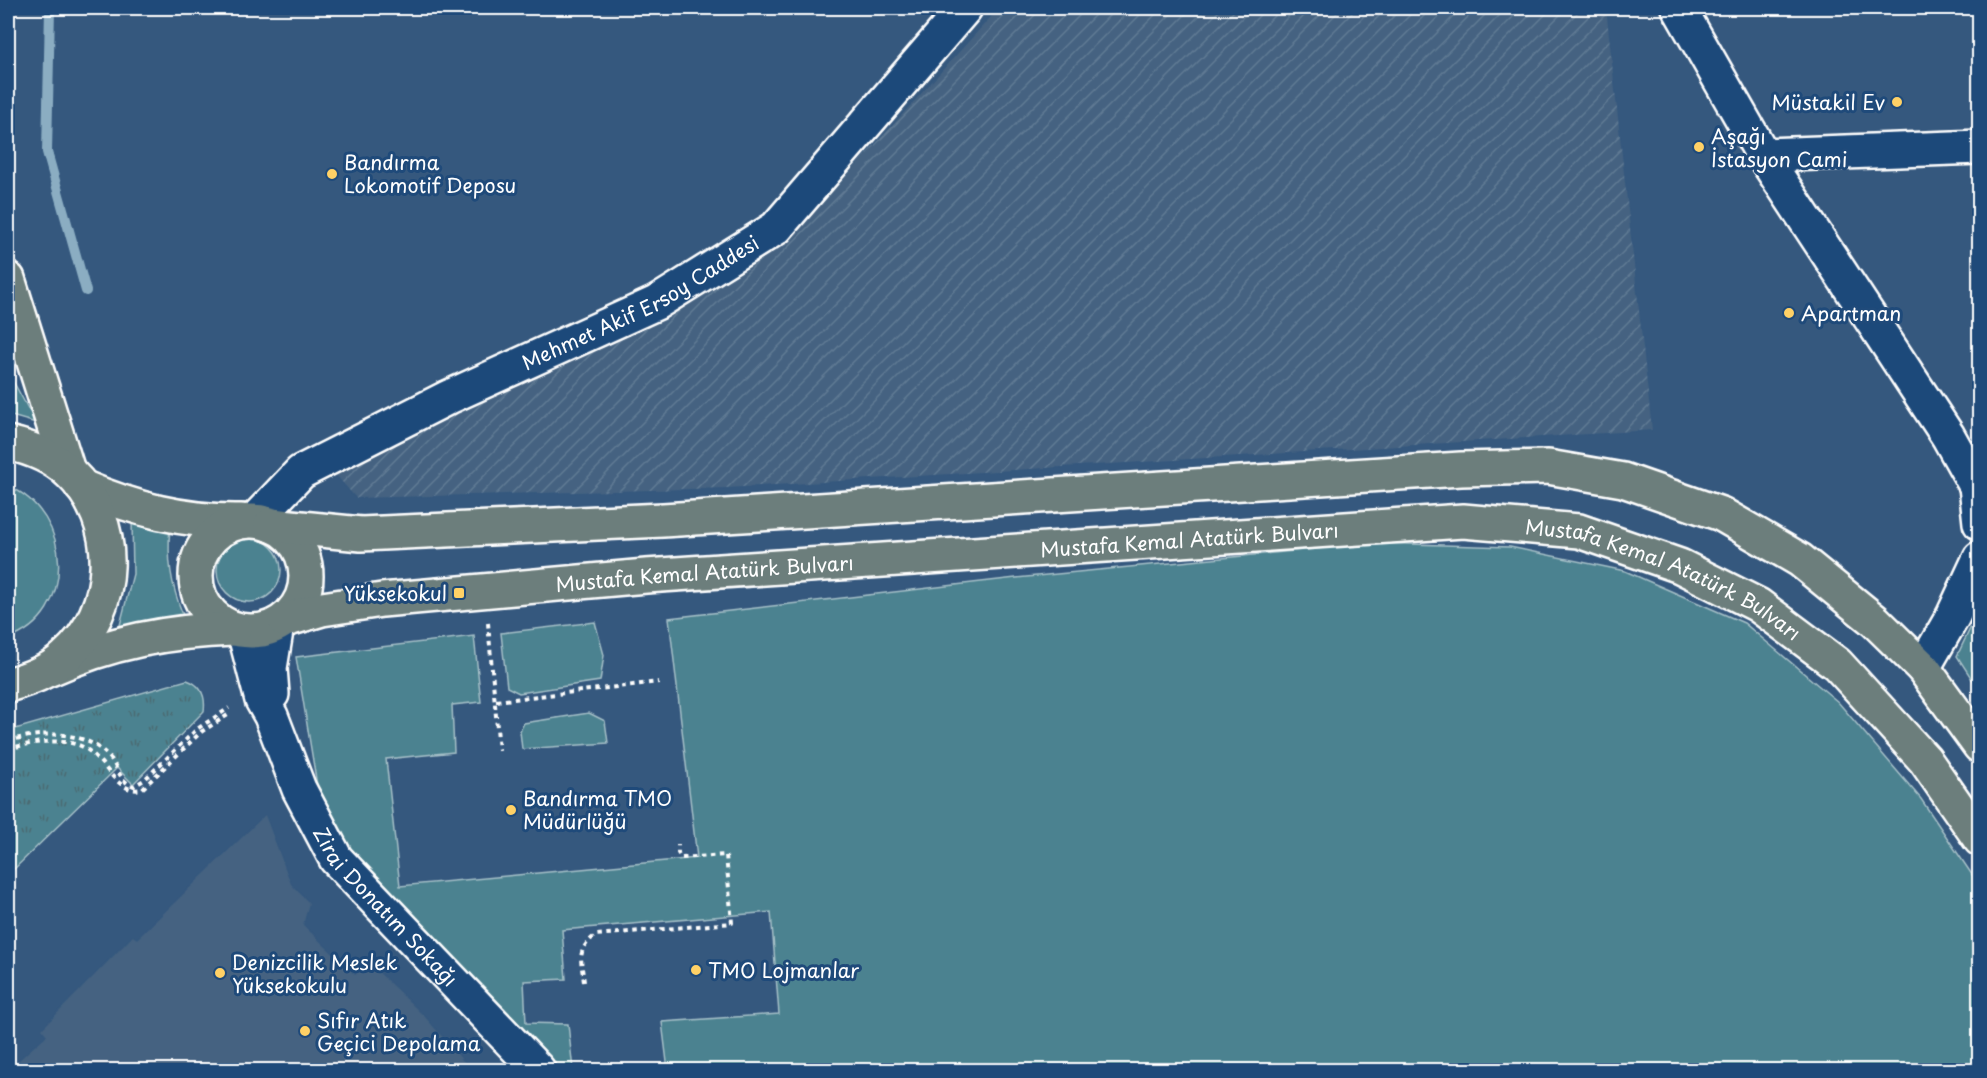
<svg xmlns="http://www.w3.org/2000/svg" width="1987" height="1078" font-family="'Playpen Sans',sans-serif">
<defs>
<pattern id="industrial-furrows" width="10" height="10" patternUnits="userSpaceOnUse" patternTransform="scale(1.5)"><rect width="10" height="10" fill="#446281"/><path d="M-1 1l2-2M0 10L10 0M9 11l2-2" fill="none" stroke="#607a94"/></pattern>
<pattern id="park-tufts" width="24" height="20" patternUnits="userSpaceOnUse" patternTransform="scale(1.5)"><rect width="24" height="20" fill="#4c8290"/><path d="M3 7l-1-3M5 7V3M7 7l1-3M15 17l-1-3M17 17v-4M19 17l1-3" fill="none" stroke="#4c6a71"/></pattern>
</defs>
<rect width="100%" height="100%" fill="#35587e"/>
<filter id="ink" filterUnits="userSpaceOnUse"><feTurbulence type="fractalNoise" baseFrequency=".0167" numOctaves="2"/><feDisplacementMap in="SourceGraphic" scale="12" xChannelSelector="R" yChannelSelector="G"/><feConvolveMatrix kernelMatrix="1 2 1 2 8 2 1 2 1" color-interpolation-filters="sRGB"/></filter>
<g filter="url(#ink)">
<!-- built -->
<polygon fill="#446281" points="265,815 291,884 309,903 303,925 355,975 370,964 425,1017 471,1070 8,1070 47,1035 42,1029 133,936 137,939"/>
<!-- industrial -->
<polygon fill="url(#industrial-furrows)" points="999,8 1606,8 1652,430 727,488 356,498 323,460 789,239"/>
<!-- green -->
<g fill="#4c8290" stroke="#a6c0c8" stroke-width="1.5">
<polygon points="8,372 36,423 8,415"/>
<path d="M8,486C73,513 78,615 8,639Z"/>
<path d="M132,520L170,527C167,559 171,585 183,615L119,629L133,574Z"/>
<circle cx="249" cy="570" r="32"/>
<polygon points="1376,543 1510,547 1625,571 1744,623 1838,702 1921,799 1979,885 1979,1070 668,1070 662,1022 779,1014 771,912 562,930 566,979 524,981 526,1023 568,1024 573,1070 554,1070 323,822 296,657 474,636 481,702 452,705 454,752 386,759 400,886 697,858 669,618 1016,578"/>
<polygon points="1979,610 1979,690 1957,656"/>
<polygon points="595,622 604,655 600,681 519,693 507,687 501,633"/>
<polygon points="589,713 605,721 608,743 522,749 520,731 524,723"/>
</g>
<!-- park -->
<path fill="url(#park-tufts)" stroke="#a6c0c8" stroke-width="1.5" d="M187,680C201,685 206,696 204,711L133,784L117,768L8,875V731Z"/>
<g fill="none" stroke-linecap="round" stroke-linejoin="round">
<!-- stream -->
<polyline stroke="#8badc2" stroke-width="10" points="50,8 47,152 86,291"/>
<!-- minor casing -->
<g stroke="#fff" stroke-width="38">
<g id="minor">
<polyline points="1679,8 1763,155 1948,436 1976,486 1980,523"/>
<polyline points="1763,155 1980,147"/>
<path id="s1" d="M244,631L262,700L271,716L299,789L336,859L538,1070"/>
<polyline points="1923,668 1953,616 1980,558"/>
<polyline points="272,694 270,668 277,625"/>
</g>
</g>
<!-- secondary casing -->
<g stroke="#fff" stroke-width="38">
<g id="secondary">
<path id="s2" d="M255,520L301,472L449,397L656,303L776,228L965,8"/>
</g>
</g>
<!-- primary casing -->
<g stroke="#fff" stroke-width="38">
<g id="primary">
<path d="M82,487C134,509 184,522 241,521"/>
<circle cx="251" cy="576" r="55"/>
<polyline points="271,525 361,534 663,520 1461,469 1548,467 1623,480 1721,514 1800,560 1875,621 1923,668 1980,746"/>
<path id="s3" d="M285,620L322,609L382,600L646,576L1463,521L1579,531L1680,566L1758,605L1837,664L1925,760L1980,839"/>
<path d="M50,669C110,642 169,631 234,629"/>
</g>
</g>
<!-- trunk casing -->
<g stroke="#fff" stroke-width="38">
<g id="trunk">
<polyline points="8,279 68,471"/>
<path d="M8,443C30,448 52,456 69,472C122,522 119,610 65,657C49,672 28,679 8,685"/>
</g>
</g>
<!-- path -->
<g stroke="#fff" stroke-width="4" stroke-dasharray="4.5 4.5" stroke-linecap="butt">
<polyline points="1060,8 1060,12"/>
<polyline points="488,623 499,751"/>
<polyline points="496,701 659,682"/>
<path d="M8,741C42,731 86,729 111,759C118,769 121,783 134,786L144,780L197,729L229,708"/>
<path d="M8,749C30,743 59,737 81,746C105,757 115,795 142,789L201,732L231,713"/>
<path d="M584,982C581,959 576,950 596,935L732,923L726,855L681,858L678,853V844"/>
</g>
<!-- minor -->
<use href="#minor" stroke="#1f4a7a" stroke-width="33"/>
<!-- secondary -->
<use href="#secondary" stroke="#1f4a7a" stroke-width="33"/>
<!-- primary -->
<use href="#primary" stroke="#6c7e7c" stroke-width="33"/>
<!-- trunk -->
<use href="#trunk" stroke="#6c7e7c" stroke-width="33"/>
</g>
</g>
<!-- markers -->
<g fill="#ffd166" stroke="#1f4a7a" stroke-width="2">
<circle cx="1897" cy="102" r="6"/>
<circle cx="1699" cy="147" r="6"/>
<circle cx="332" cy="174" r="6"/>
<circle cx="1789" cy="313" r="6"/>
<rect x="453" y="587" width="12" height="12" rx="3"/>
<circle cx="511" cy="810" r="6"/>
<circle cx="696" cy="970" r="6"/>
<circle cx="220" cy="973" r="6"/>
<circle cx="305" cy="1031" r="6"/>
</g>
<g text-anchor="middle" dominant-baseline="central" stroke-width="6" stroke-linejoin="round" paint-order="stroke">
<!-- poi labels -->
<g font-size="20" fill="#fff" stroke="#1f4a7a" text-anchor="start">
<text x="1885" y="102" text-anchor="end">Müstakil Ev</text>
<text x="1711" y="136">Aşağı<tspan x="1711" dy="23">İstasyon Cami</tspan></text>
<text x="344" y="162">Bandırma<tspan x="344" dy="23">Lokomotif Deposu</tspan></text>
<text x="1801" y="313">Apartman</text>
<text x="447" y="593" text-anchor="end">Yüksekokul</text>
<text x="523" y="798">Bandırma TMO<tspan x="523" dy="23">Müdürlüğü</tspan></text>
<text x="232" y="962">Denizcilik Meslek<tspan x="232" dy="23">Yüksekokulu</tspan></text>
<text x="708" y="970">TMO Lojmanlar</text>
<text x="317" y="1020">Sıfır Atık<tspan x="317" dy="23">Geçici Depolama</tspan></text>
</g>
<!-- street labels -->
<g font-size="20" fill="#fff" stroke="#1f4a7a">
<text stroke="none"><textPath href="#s2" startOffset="446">Mehmet Akif Ersoy Caddesi</textPath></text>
<text stroke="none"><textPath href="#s3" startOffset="909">Mustafa Kemal Atatürk Bulvarı</textPath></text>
<text stroke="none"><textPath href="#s3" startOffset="423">Mustafa Kemal Atatürk Bulvarı</textPath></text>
<text stroke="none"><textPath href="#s3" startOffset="1395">Mustafa Kemal Atatürk Bulvarı</textPath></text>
<text stroke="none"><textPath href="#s1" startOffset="315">Zirai Donatım Sokağı</textPath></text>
</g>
</g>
<!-- margin -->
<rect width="1987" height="1078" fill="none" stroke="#1f4a7a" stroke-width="30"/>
<rect x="15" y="15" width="1957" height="1048" fill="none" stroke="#fff" stroke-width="2" filter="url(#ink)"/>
</svg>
